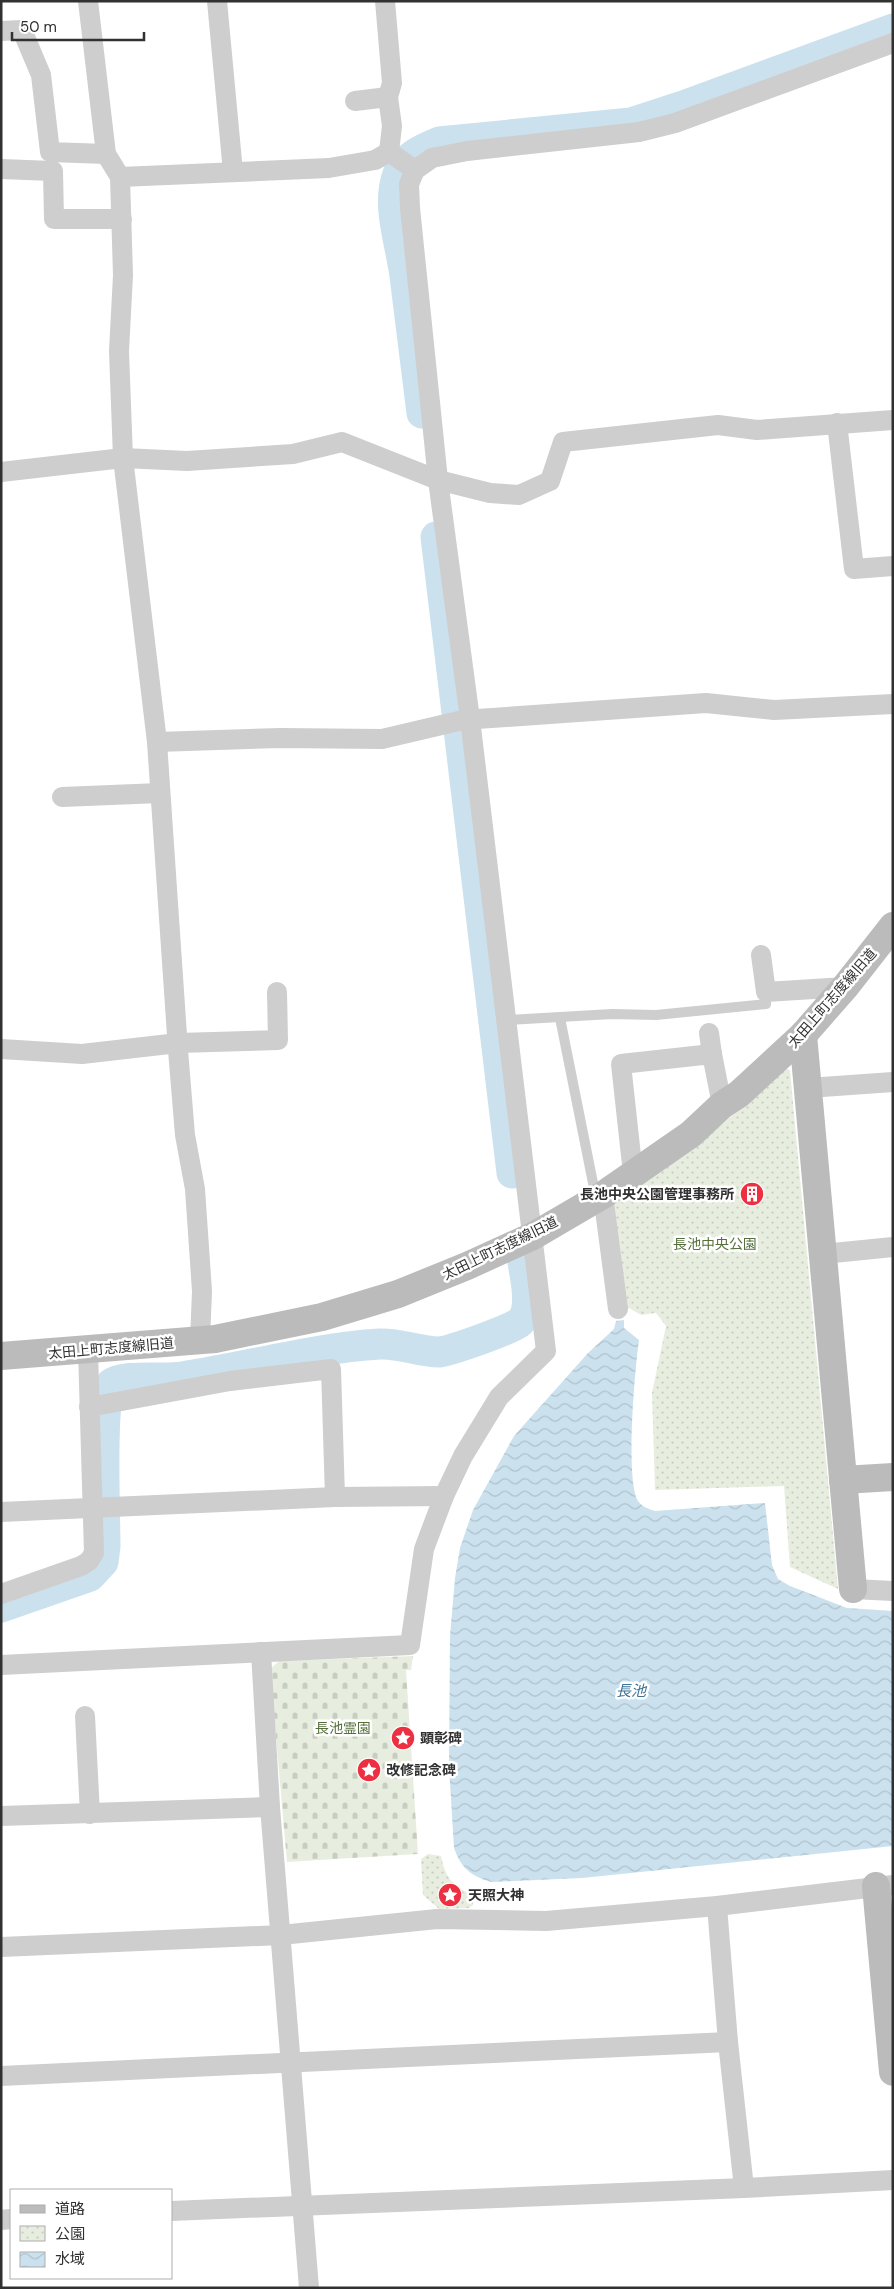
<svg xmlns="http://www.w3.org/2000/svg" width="894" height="2289" font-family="'DM Sans','Noto Sans JP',sans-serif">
<defs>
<pattern id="cemetery-stones" width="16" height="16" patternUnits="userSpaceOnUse" patternTransform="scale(1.25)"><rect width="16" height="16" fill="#e8eedf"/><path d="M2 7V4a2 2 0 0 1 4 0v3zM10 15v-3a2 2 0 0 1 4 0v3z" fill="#c7cdc0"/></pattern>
<pattern id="park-dots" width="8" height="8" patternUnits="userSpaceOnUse" patternTransform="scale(1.25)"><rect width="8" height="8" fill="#e8eedf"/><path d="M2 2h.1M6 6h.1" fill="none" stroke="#c7cdc0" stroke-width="1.8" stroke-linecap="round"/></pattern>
<pattern id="water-waves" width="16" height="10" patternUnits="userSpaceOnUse" patternTransform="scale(1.25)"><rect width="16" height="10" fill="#cbe1ee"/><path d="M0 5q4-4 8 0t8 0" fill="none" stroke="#afc2cd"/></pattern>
</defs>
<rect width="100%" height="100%" fill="#fff"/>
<!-- cemetery -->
<polygon fill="url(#cemetery-stones)" points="413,1656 411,1670 406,1670 418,1854 287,1862 270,1669 279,1661"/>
<!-- park -->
<g fill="url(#park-dots)">
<polygon points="785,1068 790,1070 838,1589 790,1567 784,1486 655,1490 652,1393 666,1326 656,1313 641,1315 622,1304 610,1206 709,1136"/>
<path d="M428,1854L441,1856C445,1877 453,1888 474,1895L473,1905L469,1908L439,1909L423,1895L421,1859Z"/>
</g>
<!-- water -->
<path fill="url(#water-waves)" d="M624,1320V1328L639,1340C635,1368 625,1480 638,1501C642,1507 649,1509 655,1511L765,1503L772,1565L778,1579L790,1586L847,1608L893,1611V1846L582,1878L491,1882C471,1876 461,1868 454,1848L449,1766L450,1636L455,1578L460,1548L473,1510L514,1436L588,1353L614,1329L616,1321Z"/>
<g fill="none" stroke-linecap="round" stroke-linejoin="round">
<!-- river -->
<g stroke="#cbe1ee" stroke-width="31">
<path d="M422,413C416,367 411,322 405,276C401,244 386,205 398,174C406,156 422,149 439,142L631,123L683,106L893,29"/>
<polyline points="436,537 512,1173"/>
<path d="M1,1607L90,1576L103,1562L105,1546C105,1523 100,1394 111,1384C123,1374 166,1380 182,1377C248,1367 313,1348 380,1344C400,1343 419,1352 439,1352C450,1351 513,1329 520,1322C535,1308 524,1274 522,1256"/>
</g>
<!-- lane -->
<g stroke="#cecece" stroke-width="10">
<polyline points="560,1018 596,1198"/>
<polyline points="506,1020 612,1014 656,1015 766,1004 766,992"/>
</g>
<!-- street -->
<g stroke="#cecece" stroke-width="20">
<polyline points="88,1 106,154 120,177 123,275 119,351 123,458 157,742 178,1050 185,1135 195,1189 202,1291 200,1341"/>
<polyline points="217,1 233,172"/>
<polyline points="385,1 392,83 388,97"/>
<polyline points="1,31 22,30 41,75 50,152 106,154"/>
<polyline points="355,101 388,97 392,126 389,152"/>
<polyline points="1,169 53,171 54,219 122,219"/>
<polyline points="120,177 329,168 375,160 389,152 415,170"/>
<polyline points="837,423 854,569 893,566"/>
<polyline points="1,472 123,458 187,461 293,454 342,442 438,480 490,493 519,495 550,481 563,442 718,425 757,430 893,420"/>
<polyline points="157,742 280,738 382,739 463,720 706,703 774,710 893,704"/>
<polyline points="62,797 160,793"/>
<polyline points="761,955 766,992 845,987"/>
<polyline points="709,1033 712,1054"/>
<polyline points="1,1049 82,1054 178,1043 278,1040 277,992"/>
<polyline points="808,1088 893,1082"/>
<polyline points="633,1174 621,1064 712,1054 722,1105"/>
<polyline points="603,1195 618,1309"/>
<polyline points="823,1254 893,1247"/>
<polyline points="89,1407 230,1381 331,1369 335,1497"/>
<polyline points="1,1512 335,1497 444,1496"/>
<polyline points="853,1589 893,1591"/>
<polyline points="1,1594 81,1566 89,1561 94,1553 88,1350"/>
<polyline points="261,1652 270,1807 309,2288"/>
<polyline points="1,1665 410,1645 424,1549 444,1496 463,1456 499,1397 546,1351 470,719 438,480 410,208 409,184 415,170 432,158 467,151 639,132 675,123 893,43"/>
<polyline points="85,1716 90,1814"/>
<polyline points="1,1816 270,1807"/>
<polyline points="717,1906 728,2042 744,2188"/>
<polyline points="1,1947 281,1935 437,1919 546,1921 717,1906 893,1885"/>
<polyline points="1,2076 728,2042"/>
<polyline points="171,2211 744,2188 893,2180"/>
<polyline points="1,2220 11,2219"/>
</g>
<!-- secondary -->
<g stroke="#bbb" stroke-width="28">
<polyline points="803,1035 853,1589"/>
<polyline points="1,1356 215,1339 322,1317 398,1294 467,1266 533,1236 603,1195 691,1134 722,1105 739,1094 803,1035 845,987 893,926"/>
<polyline points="843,1480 893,1477"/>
<polyline points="876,1886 893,2072"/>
</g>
</g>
<!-- icons -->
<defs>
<g id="building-disc" transform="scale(1.25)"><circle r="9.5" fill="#ec3041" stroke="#fff"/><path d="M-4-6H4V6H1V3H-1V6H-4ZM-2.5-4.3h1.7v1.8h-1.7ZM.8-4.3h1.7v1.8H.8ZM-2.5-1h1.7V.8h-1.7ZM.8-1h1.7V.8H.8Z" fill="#fff"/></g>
<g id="sight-disc" transform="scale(1.25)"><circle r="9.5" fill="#ec3041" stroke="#fff"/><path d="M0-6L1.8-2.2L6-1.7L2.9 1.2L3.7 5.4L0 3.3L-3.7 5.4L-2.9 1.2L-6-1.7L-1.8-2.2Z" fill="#fff"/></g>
</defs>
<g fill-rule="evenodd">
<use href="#building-disc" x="752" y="1194"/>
<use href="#sight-disc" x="403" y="1738"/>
<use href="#sight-disc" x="369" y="1770"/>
<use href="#sight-disc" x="450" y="1895"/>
</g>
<g text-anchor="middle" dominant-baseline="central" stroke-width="5" stroke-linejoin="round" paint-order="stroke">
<!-- street labels -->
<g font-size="14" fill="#313131" stroke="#fff">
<text transform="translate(832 998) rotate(-49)">太田上町志度線旧道</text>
<text transform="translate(500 1248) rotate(-26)">太田上町志度線旧道</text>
<text transform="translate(111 1348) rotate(-5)">太田上町志度線旧道</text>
</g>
<!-- poi labels -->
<g font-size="14" font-weight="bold" fill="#313131" stroke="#fff" text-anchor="start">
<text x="734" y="1194" text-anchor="end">長池中央公園管理事務所</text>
<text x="420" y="1738">顕彰碑</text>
<text x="386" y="1770">改修記念碑</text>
<text x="468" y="1895">天照大神</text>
</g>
<!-- park labels -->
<g font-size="14" fill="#55703c" stroke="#fff">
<text x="715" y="1244">長池中央公園</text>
<text x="343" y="1728">長池霊園</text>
</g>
<!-- water labels -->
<g font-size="15" font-style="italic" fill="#3b7598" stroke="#fff">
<text x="631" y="1691">長池</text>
</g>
</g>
<!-- border -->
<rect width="894" height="2289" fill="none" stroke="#313131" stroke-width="5"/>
<!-- legend -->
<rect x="10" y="2189" width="162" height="90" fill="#ffffff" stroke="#adadad"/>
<rect x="20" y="2205" width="25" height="8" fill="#bbbbbb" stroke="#adadad"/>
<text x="55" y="2214" font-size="15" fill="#313131">道路</text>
<rect x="20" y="2226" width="25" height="15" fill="url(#park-dots)" stroke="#adadad"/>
<text x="55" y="2239" font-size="15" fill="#313131">公園</text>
<rect x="20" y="2252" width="25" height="15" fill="url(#water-waves)" stroke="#adadad"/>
<text x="55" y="2264" font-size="15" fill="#313131">水域</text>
<!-- scale -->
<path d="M12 32v8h132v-8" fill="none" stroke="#313131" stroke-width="2.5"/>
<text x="20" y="32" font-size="15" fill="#313131" stroke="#ffffff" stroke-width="4" paint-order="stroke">50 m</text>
</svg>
